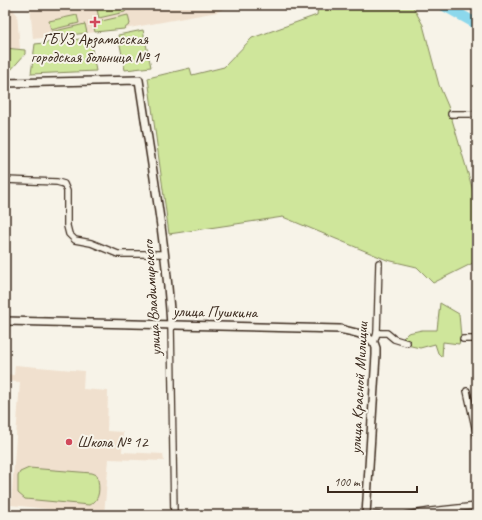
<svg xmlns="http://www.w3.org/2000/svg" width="482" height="520" font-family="Caveat,sans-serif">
<rect width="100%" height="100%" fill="#f7f3e8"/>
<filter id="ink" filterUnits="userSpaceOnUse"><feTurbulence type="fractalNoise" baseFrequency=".025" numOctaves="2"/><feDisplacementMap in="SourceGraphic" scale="8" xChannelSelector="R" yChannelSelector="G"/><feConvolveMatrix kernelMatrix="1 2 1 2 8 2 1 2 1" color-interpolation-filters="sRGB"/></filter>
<g filter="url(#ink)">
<!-- built -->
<g fill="#f0e0ce">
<polygon points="5,5 10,5 11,8 17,14 20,49 5,48"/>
<polygon points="30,5 234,5 217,12 124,29 33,39"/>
<polygon points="15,365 84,371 83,389 108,391 107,431 123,432 122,452 163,454 164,461 109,459 104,515 11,505 20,382 5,381 5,374 14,375"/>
</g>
<!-- green -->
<g fill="#cfe69b" stroke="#85885c">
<polygon points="116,5 126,5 127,8 125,12 99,18 97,10"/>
<polygon points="318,5 412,5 423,25 439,85 448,106 477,204 477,261 433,283 417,267 387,260 283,217 169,234 148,78 190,68 192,75 224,67 252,38 317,15"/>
<polygon points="77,15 79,23 51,30 49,21"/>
<polygon points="128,15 130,24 124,29 95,32 93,23"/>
<polygon points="85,24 87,33 52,37 51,32"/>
<polygon points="143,30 151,67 125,70 118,35"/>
<polygon points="90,38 96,71 31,74 35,44"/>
<polygon points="5,48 25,50 25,54 10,71 5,72"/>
<polygon points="440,303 459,314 461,337 459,344 443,342 442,357 438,353 435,344 420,348 398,343 408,333 422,330 437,330"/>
<path d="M29,468L92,473L97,475C99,483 101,496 94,502C93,503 91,504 89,505L25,499L18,493V476L20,472Z"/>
</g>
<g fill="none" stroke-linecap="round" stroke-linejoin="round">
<!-- river -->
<polyline stroke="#8cd8ec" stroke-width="11" points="443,5 477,24"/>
<!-- minor casing -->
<g stroke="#3b2a1e" stroke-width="8">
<g id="minor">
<polyline points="451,114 477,114"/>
<polyline points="5,180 57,182 64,184 67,191 67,226 69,234 75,240 91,243 118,254 164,254"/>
<polyline points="171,325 174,515"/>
<polyline points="377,333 387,333 394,339 407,343"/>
<polyline points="463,339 477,339"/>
<polyline points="374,343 377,333 379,263"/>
<polyline points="467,391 477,436"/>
<polyline points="366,514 379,515"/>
<polyline points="406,515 431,511 477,506"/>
</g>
</g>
<!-- tertiary casing -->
<g stroke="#3b2a1e" stroke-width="10">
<g id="tertiary">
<path d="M5,83L139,80C151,161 166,243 171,325"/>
<path d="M5,321L340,329C351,332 373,334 376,348C376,351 376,353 376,355L366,515"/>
</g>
</g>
<!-- minor -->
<use href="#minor" stroke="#f7f3e8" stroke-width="5.5"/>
<!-- tertiary -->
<use href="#tertiary" stroke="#f7f3e8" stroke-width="7"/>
</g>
</g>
<!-- markers -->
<g fill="#d1495b" stroke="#f7f3e8" stroke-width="1.5">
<path d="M93 16h4v4h4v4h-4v4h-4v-4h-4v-4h4z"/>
<circle cx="69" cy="442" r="4"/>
</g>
<g text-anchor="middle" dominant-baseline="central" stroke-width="4" stroke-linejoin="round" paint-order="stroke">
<!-- poi labels -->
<g font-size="16" fill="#3b2a1e" stroke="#f7f3e8">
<text x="95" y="39">ГБУЗ Арзамасская<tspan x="95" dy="18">городская больница № 1</tspan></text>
<text x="77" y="442" text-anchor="start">Школа № 12</text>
</g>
<!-- street labels -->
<g font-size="16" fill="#3b2a1e" stroke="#f7f3e8">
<text transform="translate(152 298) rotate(-94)">улица Владимирского</text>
<text transform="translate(215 312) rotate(1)">улица Пушкина</text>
<text transform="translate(359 388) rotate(-87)">улица Красной Милиции</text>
</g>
</g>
<!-- margin -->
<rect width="482" height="520" fill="none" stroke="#f7f3e8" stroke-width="20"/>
<rect x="10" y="10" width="462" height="500" fill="none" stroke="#3b2a1e" stroke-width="1.5" filter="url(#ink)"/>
<!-- scale -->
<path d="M328 486v6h89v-6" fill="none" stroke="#3b2a1e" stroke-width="2"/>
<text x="334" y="486" font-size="12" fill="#3b2a1e" stroke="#f7f3e8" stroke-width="3" paint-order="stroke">100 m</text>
</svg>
